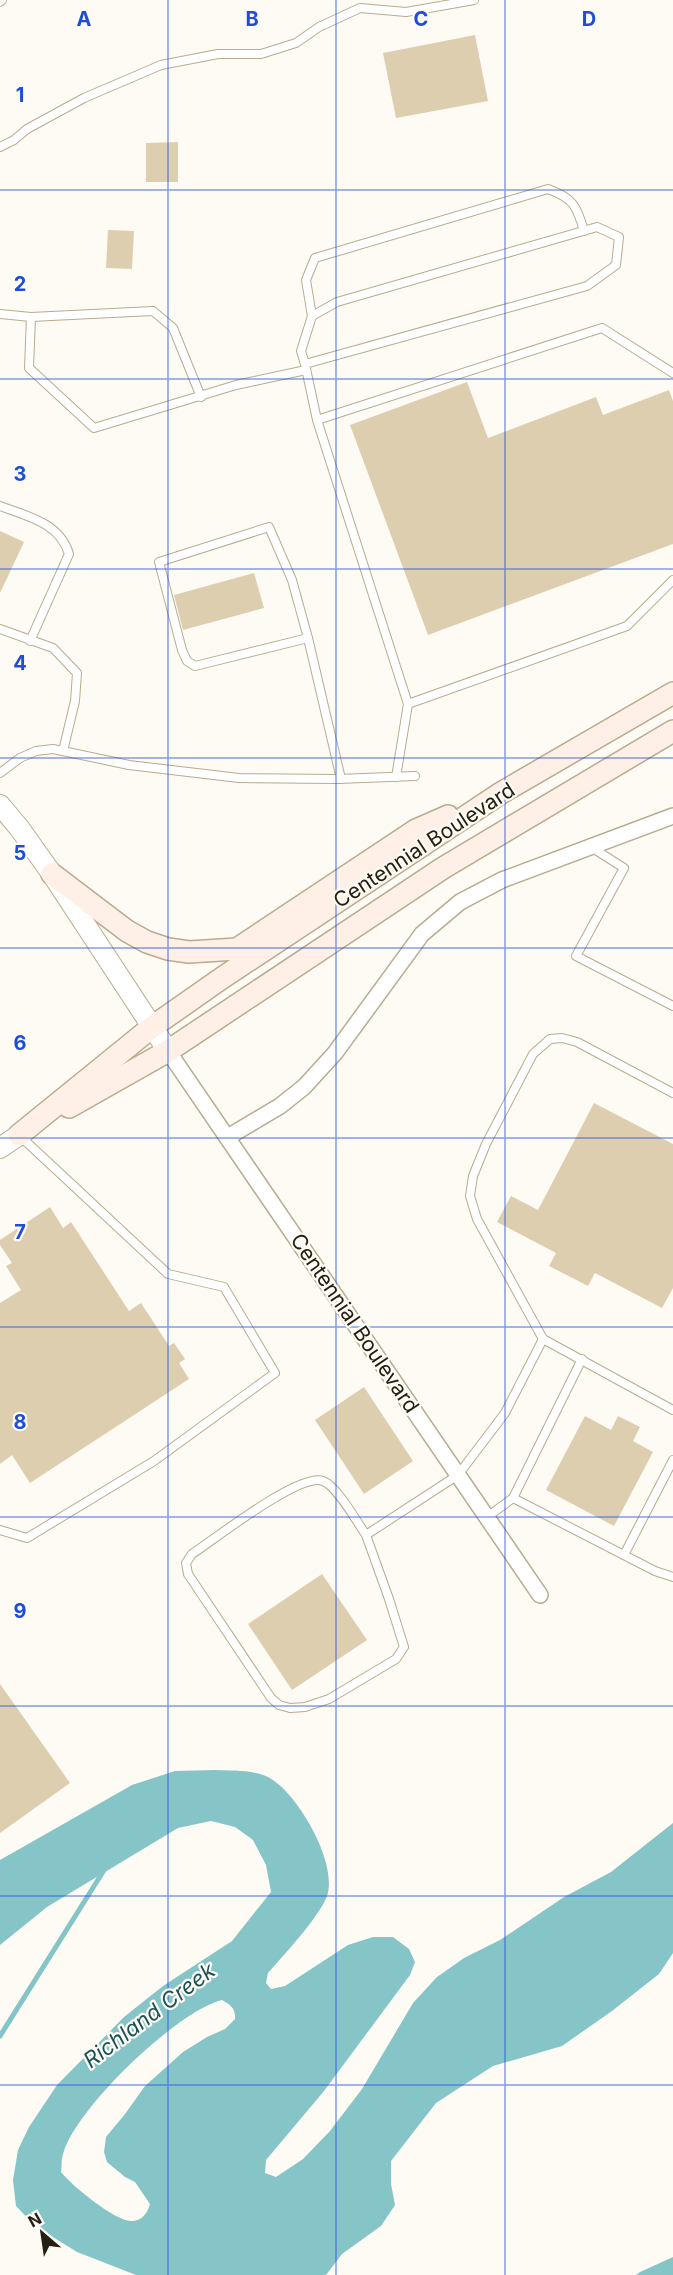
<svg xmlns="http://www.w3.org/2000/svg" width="673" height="2275" font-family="Inter,sans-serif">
<rect width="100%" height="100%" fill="#fefbf5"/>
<!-- water -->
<g fill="#86c5c7" fill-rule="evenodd">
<path d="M215,1770C234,1771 257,1769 273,1780C300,1798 338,1864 327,1896C320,1916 283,1956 268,1973L266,1983L271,1989L285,1986L348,1945L373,1937H393L409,1949L415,1962L410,1975L324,2091L266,2160L265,2173L276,2177L303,2159L330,2131L362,2089L413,2003L437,1977L464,1958L500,1940L564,1897L611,1872L673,1823V1953L659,1974L612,2011L562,2046L493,2066L436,2103L391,2161V2184L395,2205L381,2226L342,2254L326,2275H136L77,2252L35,2226L16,2206L13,2180L18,2150L29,2127L57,2085L124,2017L163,1986L232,1941L271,1892L266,1865L253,1840L235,1827L211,1821L178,1828L47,1907L0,1945V1860L132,1785L175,1771ZM222,2000C231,2005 236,2009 235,2019L225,2029L207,2037L183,2052L145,2086L125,2114L106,2137L104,2152L107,2162L125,2177L135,2182L150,2204C147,2214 142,2221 131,2221C115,2221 71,2185 61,2172C62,2166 61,2160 63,2154C75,2109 177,2011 222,2000Z"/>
<polygon points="673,2257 673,2275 636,2275 640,2272"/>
</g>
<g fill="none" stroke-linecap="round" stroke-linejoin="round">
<!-- stream -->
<polyline stroke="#86c5c7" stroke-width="5" points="0,2036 106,1867"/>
</g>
<!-- building -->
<g fill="#ddceaf">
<polygon points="475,35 488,101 396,118 383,53"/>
<polygon points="178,142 178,182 146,182 146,143"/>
<polygon points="108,230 134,231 132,269 106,268"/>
<polygon points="467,382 488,438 596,397 603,415 669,390 673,401 673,544 428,635 350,425"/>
<polygon points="0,531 24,542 0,593"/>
<polygon points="254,573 264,608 183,630 174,595"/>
<polygon points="594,1103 673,1144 673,1288 662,1308 595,1273 588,1286 549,1266 556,1253 497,1222 511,1196 538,1210"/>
<polygon points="50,1207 63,1228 71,1222 129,1311 141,1303 169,1346 174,1343 185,1359 179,1363 189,1379 30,1483 12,1455 0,1464 0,1303 21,1290 6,1266 12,1263 0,1245 0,1240"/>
<polygon points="364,1387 413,1461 364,1494 315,1420"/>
<polygon points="585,1416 611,1430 618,1416 640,1427 633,1441 653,1452 614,1526 546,1490"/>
<polygon points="322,1574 367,1640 292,1690 248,1624"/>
<polygon points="0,1684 70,1783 0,1833"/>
</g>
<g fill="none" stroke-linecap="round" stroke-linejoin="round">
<!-- service casing -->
<g stroke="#b9ab8d" stroke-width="10">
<g id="service">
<polyline points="0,2 2,0"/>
<polyline points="0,147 14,140 27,129 84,98 161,65 218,54 261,54 296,43 319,27 360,8 406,12 474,0"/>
<polyline points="0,314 31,317 153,311 173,328 201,397"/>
<path d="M312,316L306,280L315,258L548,189C573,198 577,206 584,231"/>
<polyline points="31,317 29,368 94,428 236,385 306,370"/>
<polyline points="305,364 301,351 312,316 337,302 597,227 619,237 616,265 587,286 305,364 317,420"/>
<path d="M0,506C27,516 60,523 69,554L30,641"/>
<polyline points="0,629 53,648 77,673 75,701 63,751"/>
<polyline points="308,638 292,580 269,527 159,562 182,650 187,661 195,666 308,638 341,779"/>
<polyline points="408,704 627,626 673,580"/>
<polyline points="0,773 20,758 36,751 53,749 129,765 239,778 338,779 415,776"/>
<polyline points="396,777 408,704 317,420 602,328 673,373"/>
<polyline points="591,847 624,868 576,956 673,1006"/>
<polyline points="543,1339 477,1219 470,1196 473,1176 486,1144 533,1054 550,1039 562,1038 577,1042 673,1093"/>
<polyline points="582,1359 513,1498 655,1571 673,1577"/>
<polyline points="487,1517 513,1498"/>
<polyline points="0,1530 27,1538 154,1461 275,1373 224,1287 168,1274 20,1136"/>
<path d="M366,1535L389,1599L404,1647L396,1659L329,1699L305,1707L290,1708L279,1705L271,1698L188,1574L186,1563L192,1554C215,1539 300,1472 323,1481C337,1486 357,1522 366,1535L458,1475L505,1413L543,1339L673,1410"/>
<polyline points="624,1555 673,1460"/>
</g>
</g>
<!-- minor casing -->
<g stroke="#b9ab8d" stroke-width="18">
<g id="minor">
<polyline points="168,1051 540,1595"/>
<polyline points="228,1137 280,1106 304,1087 335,1053 422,934 460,902 502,880 673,816"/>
</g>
</g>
<!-- tertiary casing -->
<g stroke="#b9ab8d" stroke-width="22">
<g id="tertiary">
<polyline points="0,805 20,829 52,874 168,1051"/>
<polyline points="0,1148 19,1135"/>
</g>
</g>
<!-- secondary casing -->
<g stroke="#b9ab8d" stroke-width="24">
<g id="secondary">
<polyline points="52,874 127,931 147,942 168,949 189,952 237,949 416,830 448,816"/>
<polyline points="69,1107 168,1051 443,868 673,731"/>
<polyline points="19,1135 152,1027 222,978 501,793 673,693"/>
</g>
</g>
<!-- service -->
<use href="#service" stroke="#fff" stroke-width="8"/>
<!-- minor -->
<use href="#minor" stroke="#fff" stroke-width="15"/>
<!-- tertiary -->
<use href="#tertiary" stroke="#fff" stroke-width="20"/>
<!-- secondary -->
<use href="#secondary" stroke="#fef0e6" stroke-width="21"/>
</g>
<!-- grid -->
<path fill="none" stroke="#1d4ed8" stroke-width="1.5" stroke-opacity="0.55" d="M168,0V2275M336,0V2275M505,0V2275M0,190H673M0,379H673M0,569H673M0,758H673M0,948H673M0,1138H673M0,1327H673M0,1517H673M0,1706H673M0,1896H673M0,2085H673"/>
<g text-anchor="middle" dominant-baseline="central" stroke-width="4.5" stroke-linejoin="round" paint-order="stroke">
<!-- street labels -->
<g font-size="21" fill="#252014" stroke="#fefbf5">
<text transform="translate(424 845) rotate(-33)">Centennial Boulevard</text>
<text transform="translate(355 1323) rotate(56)">Centennial Boulevard</text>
</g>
<!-- water labels -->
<g font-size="22" font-style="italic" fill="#1b5254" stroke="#fefbf5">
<text transform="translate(149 2015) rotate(-37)">Richland Creek</text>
</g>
</g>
<g font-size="20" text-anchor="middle" font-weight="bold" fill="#1d4ed8" stroke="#fefbf5" stroke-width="4.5" stroke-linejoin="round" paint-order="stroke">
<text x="84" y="26">A</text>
<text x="252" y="26">B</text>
<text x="421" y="26">C</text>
<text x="589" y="26">D</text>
<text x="20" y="102">1</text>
<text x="20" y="291">2</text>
<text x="20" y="481">3</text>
<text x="20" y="670">4</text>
<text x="20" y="860">5</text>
<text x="20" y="1050">6</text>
<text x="20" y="1239">7</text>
<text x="20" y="1429">8</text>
<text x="20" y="1618">9</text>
</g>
<!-- north arrow -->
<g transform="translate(42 2233) rotate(331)" stroke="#fefbf5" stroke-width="4.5" paint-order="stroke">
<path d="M0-4.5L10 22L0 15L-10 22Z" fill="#252014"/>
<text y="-9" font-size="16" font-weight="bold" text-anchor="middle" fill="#252014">N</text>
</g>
</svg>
